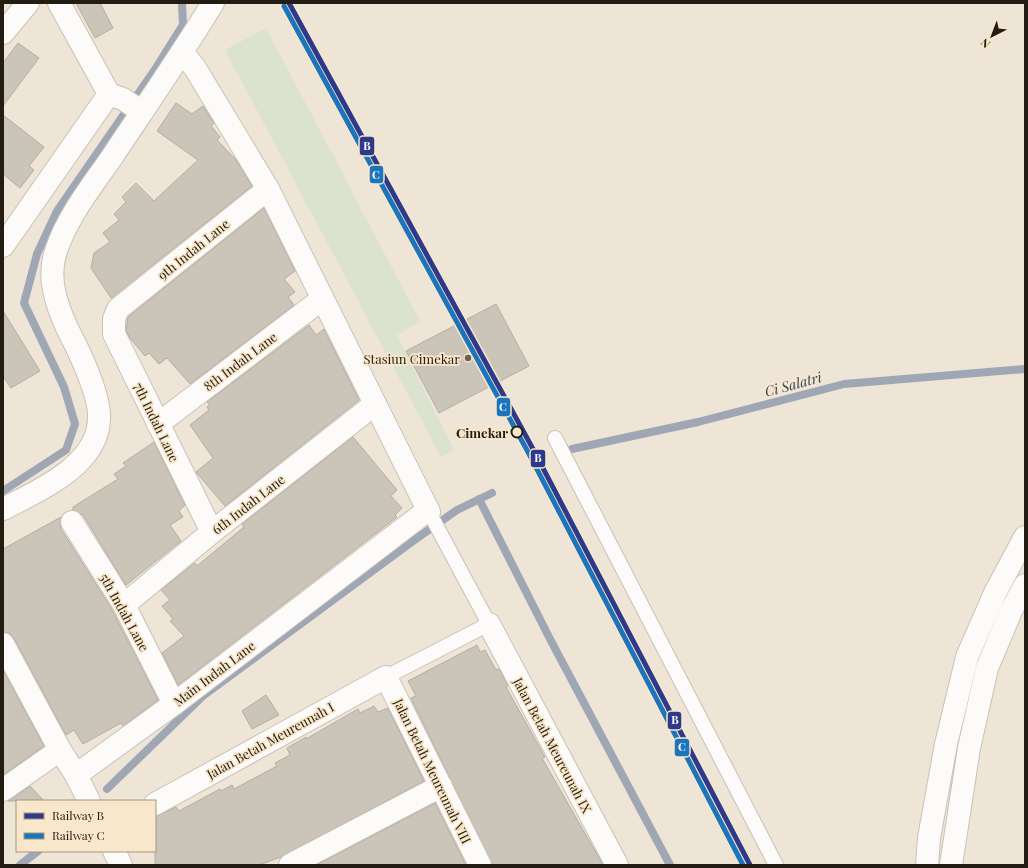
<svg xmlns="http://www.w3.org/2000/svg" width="1028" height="868" font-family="'Playfair Display',serif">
<rect width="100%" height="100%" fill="#eee5d6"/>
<!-- green -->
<polygon fill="#dbe2d0" points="266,28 420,321 397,335 454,450 441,457 225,50"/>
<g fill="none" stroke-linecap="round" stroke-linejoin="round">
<!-- stream -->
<g stroke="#9fa7b4" stroke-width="8">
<polyline points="572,449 698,422 844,384 1025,369"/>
<polyline points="3,491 66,450 75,424 64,387 24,303 37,254 57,211 156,68 183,25 182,3"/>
<polyline points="479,499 550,639 670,865"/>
<polyline points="107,789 204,695 413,541 457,510 492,493"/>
<polyline points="20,865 38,851"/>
</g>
</g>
<!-- building -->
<g fill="#cbc4b8" stroke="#b5ada2">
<polygon points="76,3 100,3 113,28 95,38"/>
<polygon points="18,43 39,58 3,106 3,63"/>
<polygon points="176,103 192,114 203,106 214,123 211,126 220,137 217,140 236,160 252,186 111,298 91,268 94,253 110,242 103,233 119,220 114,214 126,202 122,197 136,183 154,201 198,160 157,131"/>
<polygon points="3,115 44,147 29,166 34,170 20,188 3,174"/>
<polygon points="264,208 295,271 284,279 295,292 288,297 294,305 190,384 167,358 159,364 149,353 145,356 130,338 126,331 128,317"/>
<polygon points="496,304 529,366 439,413 406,351"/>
<polygon points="3,311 40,371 11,388 3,376"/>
<polygon points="309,325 316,335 324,329 359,400 225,506 196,472 213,458 190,425 209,410 207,407 210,405 207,402"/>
<polygon points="353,437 397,490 391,496 402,508 395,515 397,517 178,685 162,653 184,636 170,621 173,619 162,606 170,600 161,590 195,563 197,566 244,527 242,524"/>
<polygon points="154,442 185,505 179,511 183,517 170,525 181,541 126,585 83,515 73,510 73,507 118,479 114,474 126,466 123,463"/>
<polygon points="61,517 60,523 61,529 111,608 158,700 123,726 121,723 83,744 74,730 66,735 14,638 9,633 3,632 3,549"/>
<polygon points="477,645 480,652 485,650 496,670 499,669 508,686 506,687 545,757 542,758 603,865 492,865 411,698 416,696 408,681"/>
<polygon points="3,670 44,746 3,775"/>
<polygon points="266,695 279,715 252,729 242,711"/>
<polygon points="374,706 378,712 388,708 424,781 281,857 259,865 155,865 155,817 176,807 179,811 220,789 221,791 232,785 234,789 277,766 275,763 290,755 287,748 306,737 306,739 358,709 360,713"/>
<polygon points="30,786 44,801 8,801 10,800"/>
<polygon points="435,803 466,865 318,865 318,864"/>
</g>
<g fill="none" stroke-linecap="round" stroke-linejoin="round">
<!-- lane casing -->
<g stroke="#c9c1b6" stroke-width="16">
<g id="lane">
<polyline points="555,438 776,865"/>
<polyline points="386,677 489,624 429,512"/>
</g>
</g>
<!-- street casing -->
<g stroke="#c9c1b6" stroke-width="24">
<g id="street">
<polyline points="3,33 28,3"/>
<polyline points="182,52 195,68 268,189 428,510"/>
<polyline points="109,94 123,99 142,112"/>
<polyline points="3,246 109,94 59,3"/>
<polyline points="158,424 322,299"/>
<polyline points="72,522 124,605 174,704"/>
<polyline points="212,532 114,334 114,319 118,309 268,189"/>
<polyline points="124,605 212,532 375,404"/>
<polyline points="489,624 617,865"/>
<polyline points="3,644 60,750 76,775 174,704 428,510 429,512"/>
<polyline points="76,775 89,801"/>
<polyline points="3,790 60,750"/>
<polyline points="155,804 386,677 480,865"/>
<polyline points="114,851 121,865"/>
<polyline points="290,865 441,786"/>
</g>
</g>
<!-- secondary casing -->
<g stroke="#c9c1b6" stroke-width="24">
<g id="secondary">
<path d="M3,509C38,491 97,466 99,420C101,396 78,349 67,328C56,304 47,277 56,251C67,217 92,186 112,157C146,106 181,55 213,3"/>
<polyline points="927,865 929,838 946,744 967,657 995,593 1025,537"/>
<polyline points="951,865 969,748 987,668 1011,611 1025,585"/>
</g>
</g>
<!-- lane -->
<use href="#lane" stroke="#fcfbf9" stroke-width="14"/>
<!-- street -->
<use href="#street" stroke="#fcfbf9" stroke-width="22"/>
<!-- secondary -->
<use href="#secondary" stroke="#fcfbf9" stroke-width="22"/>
<!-- rail-1 casing -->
<g stroke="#f9e7cb" stroke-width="8">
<polyline id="rail-1" points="289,3 533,449 750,865"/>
</g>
<!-- rail-2 casing -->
<g stroke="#f9e7cb" stroke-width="8">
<polyline id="rail-2" points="284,6 528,452 743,865"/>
</g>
<!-- rail-1 -->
<use href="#rail-1" stroke="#2d398b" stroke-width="5"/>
<!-- rail-2 -->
<use href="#rail-2" stroke="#1c75bc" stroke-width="5"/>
</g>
<!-- markers -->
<circle fill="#696257" stroke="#f9e7cb" stroke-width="1.5" cx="468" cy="358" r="4"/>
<circle fill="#f9e7cb" stroke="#221c12" stroke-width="2" cx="517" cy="432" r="5.5"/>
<g text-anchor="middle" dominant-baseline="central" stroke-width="3.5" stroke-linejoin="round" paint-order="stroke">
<!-- street labels -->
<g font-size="13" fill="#221c12" stroke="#f9e7cb">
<text transform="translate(193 249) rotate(-39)">9th Indah Lane</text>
<text transform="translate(240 361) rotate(-37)">8th Indah Lane</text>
<text transform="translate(157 422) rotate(64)">7th Indah Lane</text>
<text transform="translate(248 504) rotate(-38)">6th Indah Lane</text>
<text transform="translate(125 612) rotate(61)">5th Indah Lane</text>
<text transform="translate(214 673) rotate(-37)">Main Indah Lane</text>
<text transform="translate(270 740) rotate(-29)">Jalan Betah Meureunah I</text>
<text transform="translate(553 745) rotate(62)">Jalan Betah Meureunah IX</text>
<text transform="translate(433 771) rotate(64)">Jalan Betah Meureunah VIII</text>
</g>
<!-- poi labels -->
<g font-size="13" fill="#221c12" stroke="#f9e7cb" text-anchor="end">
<text x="460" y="358">Stasiun Cimekar</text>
</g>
<!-- stop labels -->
<g font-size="13" font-weight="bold" fill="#221c12" stroke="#f9e7cb" text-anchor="end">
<text x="508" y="432">Cimekar</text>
</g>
<!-- water labels -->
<g font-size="14" font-style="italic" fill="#2c446a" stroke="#f9e7cb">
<text transform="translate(793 384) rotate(-15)">Ci Salatri</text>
</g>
</g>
<g stroke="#f9e7cb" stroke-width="1.5">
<rect x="359" y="136" width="16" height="20" rx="4" fill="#2d398b"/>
<rect x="369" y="165" width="15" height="19" rx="4" fill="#1c75bc"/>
<rect x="496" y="397" width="15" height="20" rx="4" fill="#1c75bc"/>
<rect x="530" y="449" width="16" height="19" rx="4" fill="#2d398b"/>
<rect x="667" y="711" width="15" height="19" rx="4" fill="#2d398b"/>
<rect x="674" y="738" width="16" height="19" rx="4" fill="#1c75bc"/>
</g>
<g font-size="11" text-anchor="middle" font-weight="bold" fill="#fff">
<text x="367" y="150">B</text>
<text x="376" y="179">C</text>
<text x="503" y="411">C</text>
<text x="538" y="462">B</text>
<text x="675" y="724">B</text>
<text x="682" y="751">C</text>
</g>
<!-- border -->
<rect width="1028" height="868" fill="none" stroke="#221c12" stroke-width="8"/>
<!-- legend -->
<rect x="16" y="800" width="140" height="52" fill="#f9e7cb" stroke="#a39681"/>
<rect x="24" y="813" width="20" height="6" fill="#2d398b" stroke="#a39681"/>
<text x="52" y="820" font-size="12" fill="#221c12">Railway B</text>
<rect x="24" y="833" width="20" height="6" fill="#1c75bc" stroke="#a39681"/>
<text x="52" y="840" font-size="12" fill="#221c12">Railway C</text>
<!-- north arrow -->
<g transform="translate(992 36) rotate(222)" stroke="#f9e7cb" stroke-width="3" paint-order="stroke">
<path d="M0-3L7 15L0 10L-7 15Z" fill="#221c12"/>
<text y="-6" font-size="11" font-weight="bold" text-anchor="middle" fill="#221c12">N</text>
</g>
</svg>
